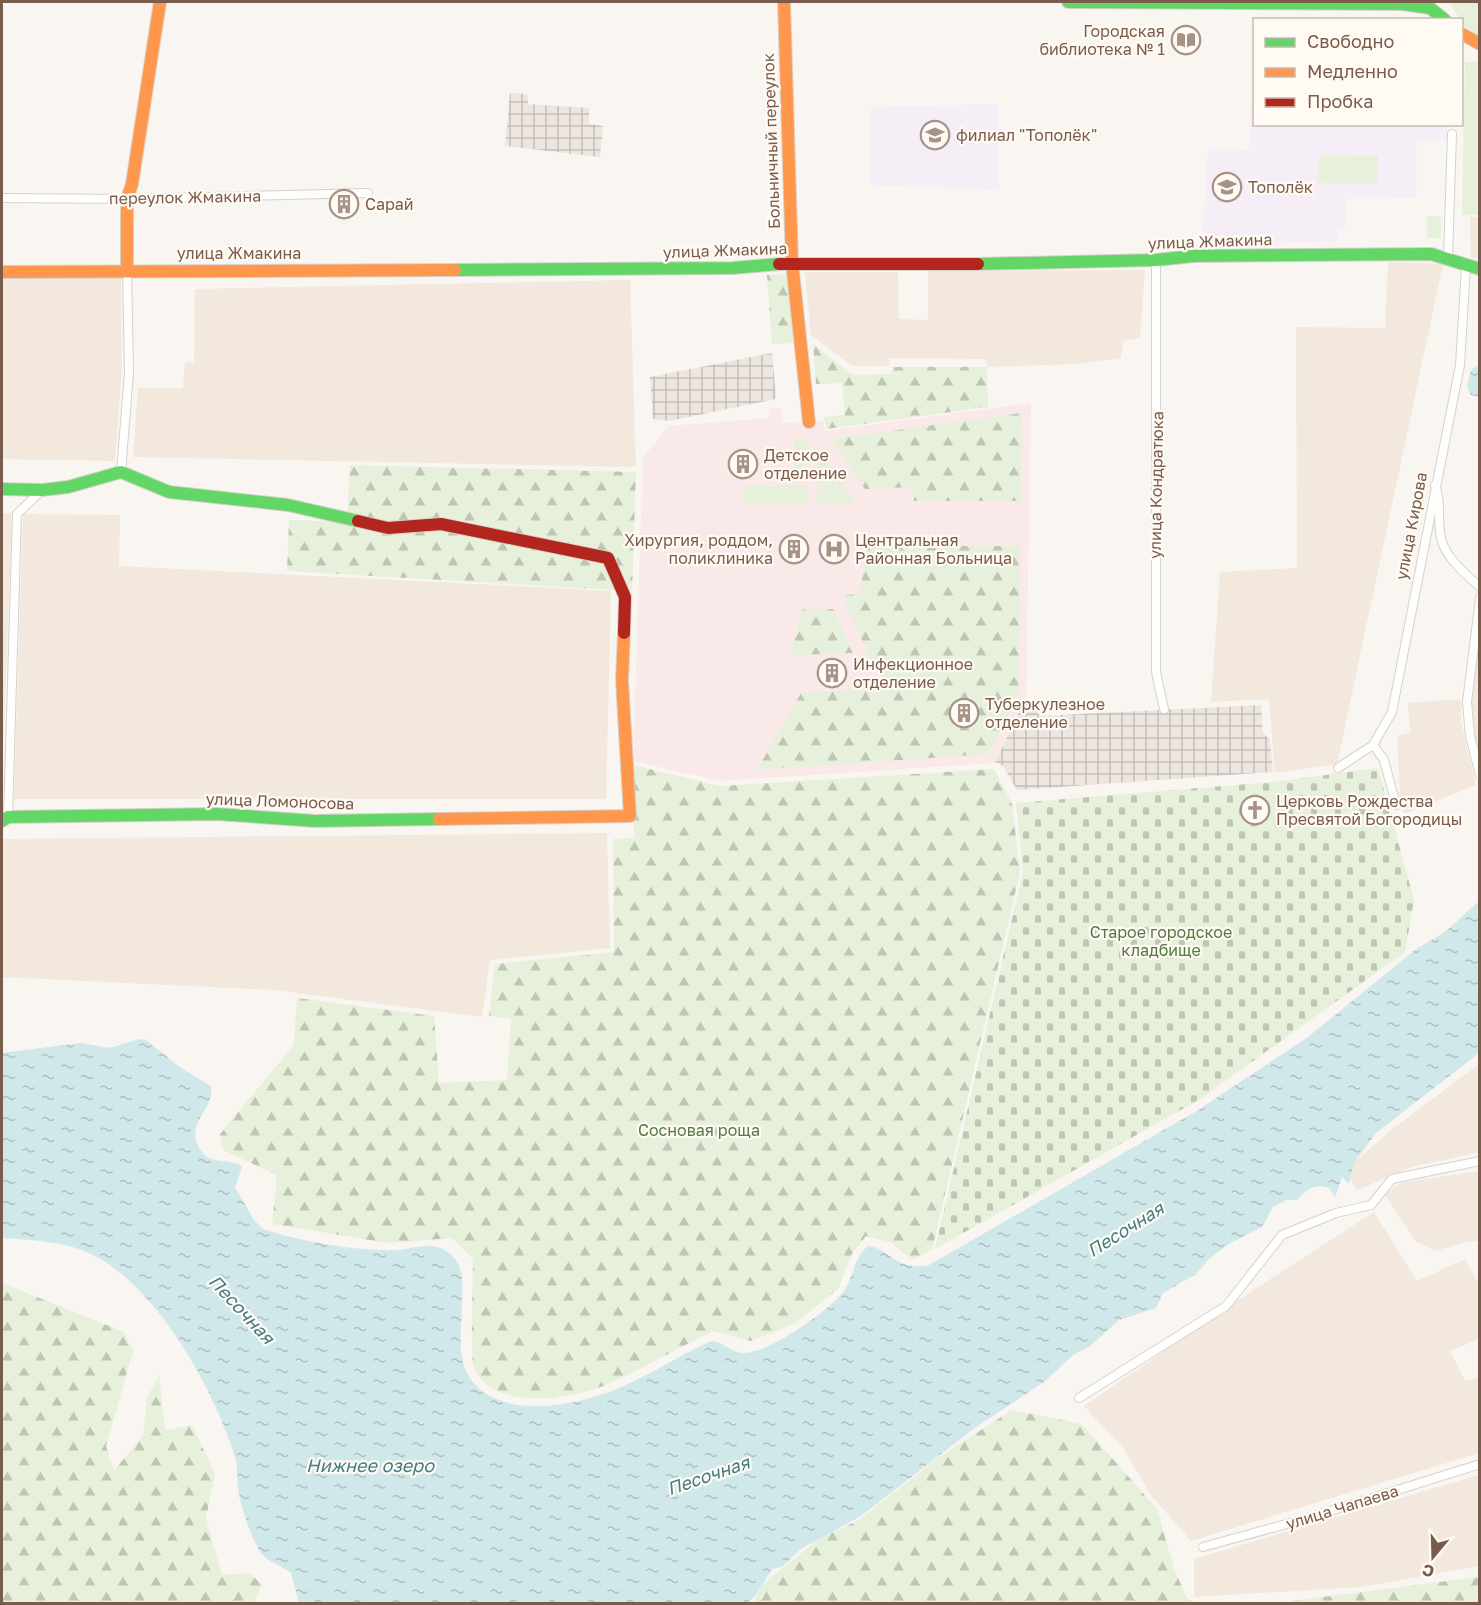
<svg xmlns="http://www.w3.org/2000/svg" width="1481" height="1605" font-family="'Golos Text',sans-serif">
<defs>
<pattern id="industrial-grid" width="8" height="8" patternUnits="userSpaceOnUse" patternTransform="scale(1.5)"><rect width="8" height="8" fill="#ede5e0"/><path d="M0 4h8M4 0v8" fill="none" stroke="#c5bdb8"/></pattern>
<pattern id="forest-firs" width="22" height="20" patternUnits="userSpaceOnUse" patternTransform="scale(1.5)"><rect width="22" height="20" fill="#e7f0db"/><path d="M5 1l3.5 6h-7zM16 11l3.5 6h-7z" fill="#c0c6b4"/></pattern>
<pattern id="cemetery-stones" width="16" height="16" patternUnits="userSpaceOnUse" patternTransform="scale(1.5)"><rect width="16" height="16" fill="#e7f0db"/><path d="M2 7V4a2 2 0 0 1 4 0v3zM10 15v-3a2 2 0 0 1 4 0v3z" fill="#c0c6b4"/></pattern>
<pattern id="water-ripples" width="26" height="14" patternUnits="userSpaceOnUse" patternTransform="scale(1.5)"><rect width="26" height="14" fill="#d0e8ea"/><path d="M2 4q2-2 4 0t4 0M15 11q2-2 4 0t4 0" fill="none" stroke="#aebfc0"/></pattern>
</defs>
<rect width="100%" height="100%" fill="#f9f5f0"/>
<!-- residential -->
<g fill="#f2e8de">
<polygon points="1470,217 1479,217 1479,259 1471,258"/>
<polygon points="1388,262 1443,264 1337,764 1275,773 1269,699 1211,702 1220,572 1297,568 1296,327 1385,328"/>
<polygon points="1145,270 1140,338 1123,341 1121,358 1077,364 987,367 986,359 889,358 889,366 852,366 811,335 805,272 898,272 899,319 928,320 928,271"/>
<polygon points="121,276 122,366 115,461 2,459 2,278"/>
<polygon points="630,280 636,467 133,457 138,388 183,388 185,363 194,362 195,289"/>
<polygon points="2,513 12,513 2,774"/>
<polygon points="23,514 120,515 119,566 611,591 606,799 14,799"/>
<polygon points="1479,638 1479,755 1474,735 1471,702"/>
<polygon points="1461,699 1461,723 1476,785 1404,814 1400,800 1397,736 1410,733 1408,703"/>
<polygon points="607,833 610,948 490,960 482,1017 274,990 2,977 2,839"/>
<polygon points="1479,1064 1479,1152 1412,1167 1357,1190 1345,1170 1390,1131"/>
<polygon points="1479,1171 1479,1241 1466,1242 1435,1251 1416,1241 1385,1195 1400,1183"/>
<polygon points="1374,1212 1417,1281 1465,1259 1479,1284 1479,1339 1450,1351 1465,1381 1479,1377 1479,1453 1191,1541 1151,1495 1123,1448 1084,1406 1252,1291"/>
<polygon points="1479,1475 1479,1566 1362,1587 1194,1597 1194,1559"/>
</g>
<!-- industrial -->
<g fill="url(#industrial-grid)">
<polygon points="510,93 528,94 528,104 589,108 589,124 603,126 600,157 505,146"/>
<polygon points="772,353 776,399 669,421 653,419 650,377"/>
<polygon points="1024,702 1041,716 1261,705 1263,733 1270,740 1273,772 1017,790 1003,766 995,762"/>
</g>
<!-- education -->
<g fill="#f6eef6">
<polygon points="999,104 999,190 871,185 871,107"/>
<polygon points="1250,106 1254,106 1254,124 1447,125 1447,140 1417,140 1416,198 1345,199 1345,229 1339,230 1339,242 1202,243 1208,148 1249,150"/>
</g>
<!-- medical -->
<polygon fill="#fae9e9" points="1031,403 1026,697 994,763 719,781 633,761 643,458 668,426 769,418 769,409 781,408 783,423 823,421 825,431"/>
<!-- grass -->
<g fill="#e7f0db">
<polygon points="1450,2 1479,2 1479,37 1463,25"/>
<polygon points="1465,62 1479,62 1479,214 1462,215"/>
<polygon points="1319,155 1378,156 1378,184 1318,183"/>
<rect x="1427" y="216" width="14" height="22"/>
<rect x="794" y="439" width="14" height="30"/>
<polygon points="817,446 855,503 817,503"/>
<polygon points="808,485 809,504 743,505 743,486"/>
</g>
<!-- forest -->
<g fill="url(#forest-firs)">
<polygon points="791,274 796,343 772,344 767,275"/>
<polygon points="813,344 853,375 892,374 892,367 987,367 988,407 826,429 824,417 845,415 842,383 816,384"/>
<polygon points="1022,413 1021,501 914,501 913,487 865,489 831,439"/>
<polygon points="350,465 636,472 632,591 287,571 289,520 347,522"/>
<polygon points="867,546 1020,546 1018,695 988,754 757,770 801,693 884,688 846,606 846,595 860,594"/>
<polygon points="803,609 833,609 854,653 790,655"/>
<path d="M633,765L720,786L994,769L1012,804L1020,872L932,1250L911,1260L890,1242L866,1236L852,1254L838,1289L794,1324L751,1341L713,1331C677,1348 640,1371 603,1386C568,1400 493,1411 474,1368C470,1358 473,1276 473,1259L452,1238L388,1243L272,1224L277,1175L223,1150L220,1134L294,1045L297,998L434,1016L439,1083L507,1080L511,1019L489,1016L495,964L614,952L613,839L634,838Z"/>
<polygon points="2,1283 124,1332 133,1351 106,1446 114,1471 143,1435 147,1398 159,1375 165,1430 192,1425 215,1474 206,1518 222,1575 249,1573 262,1584 254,1603 2,1603"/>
<polygon points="1012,1410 1082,1424 1157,1509 1174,1569 1187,1598 1197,1603 753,1603 763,1584 819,1539 859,1520 939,1457"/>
<polygon points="1479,1577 1479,1603 1276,1603"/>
</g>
<!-- cemetery -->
<polygon fill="url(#cemetery-stones)" points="1378,768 1414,900 1405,952 1200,1099 935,1249 1023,872 1016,803 1273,782"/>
<!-- water -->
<g fill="url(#water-ripples)">
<polygon points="1479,365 1480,365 1479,397 1471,395 1467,387 1471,370"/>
<path d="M1479,901V1053L1376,1133L1354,1163L1349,1184L1342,1177L1335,1197L1329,1188C1316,1183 1305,1189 1298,1200H1287L1273,1207L1262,1227L1227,1245L1208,1260L1196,1274L1163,1293L1156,1308L1119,1320L1089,1347L1073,1355L1044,1382L976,1427L861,1516L801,1549L782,1567L772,1569L756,1595L747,1603H299L291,1573C283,1566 267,1562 261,1553C252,1541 240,1504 238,1489C237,1479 238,1467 235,1457C215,1390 156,1285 91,1254C64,1241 30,1240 2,1238V1053L80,1043L110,1048L139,1039L146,1040L181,1068L211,1086C216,1110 180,1124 203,1153C214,1166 231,1157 242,1167L235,1187L254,1220L263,1229C297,1241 362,1252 397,1250C413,1249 431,1241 446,1251C467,1264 462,1287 462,1308C461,1328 458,1353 466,1371C488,1417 557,1409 597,1396C637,1384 674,1358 711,1341C725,1342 732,1354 745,1353C769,1353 834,1308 846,1288C853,1275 856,1256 867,1247C886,1244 895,1273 929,1265L1195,1112L1308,1037L1416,949L1445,932Z"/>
</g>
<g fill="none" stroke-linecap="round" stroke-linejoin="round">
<!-- street casing -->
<g stroke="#d7d1cb" stroke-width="10">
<g id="street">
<polyline points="2,198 127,199 368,193"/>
<polyline points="1448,257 1452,134"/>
<polyline points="1156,260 1156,672 1164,709"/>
<polyline points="121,472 129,372 127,269"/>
<path d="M1435,485C1442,503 1437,520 1441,538C1445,557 1465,574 1480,587"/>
<polyline points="1480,598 1467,702 1470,736 1480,775"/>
<polyline points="1373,745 1384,760 1396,805"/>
<polyline points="1338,768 1373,745 1392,712 1460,365 1466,266"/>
<polyline points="8,817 17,514 42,490"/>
<polyline points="1079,1398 1226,1306 1282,1235 1336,1213 1371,1205 1392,1179 1480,1161"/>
<polyline points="1203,1547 1308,1518 1480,1464"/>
</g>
</g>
<!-- fast casing -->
<g stroke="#d9d2cb" stroke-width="14">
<g id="fast">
<polyline points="1068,2 1402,4 1430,8 1445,20"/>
<polyline points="978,264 1156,260 1194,256 1431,254 1480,269"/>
<polyline points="455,270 733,268 779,264"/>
<polyline points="2,489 42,490 68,487 121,472 169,492 288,505 358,521"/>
<polyline points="2,821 8,817 217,814 315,821 439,819"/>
</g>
</g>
<!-- slow casing -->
<g stroke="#d9d2cb" stroke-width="14">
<g id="slow">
<polyline points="784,2 792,263 809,422"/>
<polyline points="1462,34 1480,44"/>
<polyline points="127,269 127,199 132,184 160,2"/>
<polyline points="2,272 455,270"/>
<polyline points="439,819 630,816 622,680 624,633"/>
</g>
</g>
<!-- jam casing -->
<g stroke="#d9d2cb" stroke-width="14">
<g id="jam">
<polyline points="779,264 978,264"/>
<polyline points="358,521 388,528 441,524 608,558 625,597 624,633"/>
</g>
</g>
<!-- street -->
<use href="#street" stroke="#fefefd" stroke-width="8"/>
<!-- fast -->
<use href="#fast" stroke="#63d668" stroke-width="12"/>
<!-- slow -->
<use href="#slow" stroke="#ff974d" stroke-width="12"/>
<!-- jam -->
<use href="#jam" stroke="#b3261e" stroke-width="12"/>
</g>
<!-- icons -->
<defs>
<g id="library-ring" transform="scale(1.5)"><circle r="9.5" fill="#fffaf3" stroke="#a69286" stroke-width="1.5"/><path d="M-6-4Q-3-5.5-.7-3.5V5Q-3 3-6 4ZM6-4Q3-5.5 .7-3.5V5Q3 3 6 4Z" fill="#a69286"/></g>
<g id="school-ring" transform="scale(1.5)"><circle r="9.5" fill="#fffaf3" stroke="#a69286" stroke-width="1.5"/><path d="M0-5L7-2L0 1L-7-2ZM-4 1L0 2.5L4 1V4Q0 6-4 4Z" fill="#a69286"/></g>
<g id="building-ring" transform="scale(1.5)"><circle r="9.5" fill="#fffaf3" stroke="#a69286" stroke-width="1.5"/><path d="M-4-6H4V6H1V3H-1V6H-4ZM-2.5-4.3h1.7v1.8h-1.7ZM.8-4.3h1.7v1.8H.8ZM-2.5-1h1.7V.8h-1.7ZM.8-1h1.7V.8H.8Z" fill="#a69286"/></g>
<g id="hospital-ring" transform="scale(1.5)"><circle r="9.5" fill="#fffaf3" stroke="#a69286" stroke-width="1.5"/><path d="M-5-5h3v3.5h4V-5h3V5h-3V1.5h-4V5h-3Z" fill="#a69286"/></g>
<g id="church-ring" transform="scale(1.5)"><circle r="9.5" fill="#fffaf3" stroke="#a69286" stroke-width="1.5"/><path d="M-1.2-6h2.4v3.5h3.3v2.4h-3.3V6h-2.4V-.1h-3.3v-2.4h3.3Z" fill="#a69286"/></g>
</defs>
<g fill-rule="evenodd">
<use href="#library-ring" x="1186" y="40"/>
<use href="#school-ring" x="935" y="135"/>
<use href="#school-ring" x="1227" y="187"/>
<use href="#building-ring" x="344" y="204"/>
<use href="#building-ring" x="743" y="464"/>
<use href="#building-ring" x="794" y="549"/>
<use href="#hospital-ring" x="834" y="549"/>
<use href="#building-ring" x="832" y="673"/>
<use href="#building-ring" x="964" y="713"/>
<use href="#church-ring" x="1255" y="810"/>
</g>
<g text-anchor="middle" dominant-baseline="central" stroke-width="4.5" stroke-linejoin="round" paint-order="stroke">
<!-- poi labels -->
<g font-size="16" fill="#7a5c4d" stroke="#fffaf3" text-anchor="start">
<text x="1165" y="31" text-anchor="end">Городская<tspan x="1165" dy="18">библиотека № 1</tspan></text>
<text x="956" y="135">филиал "Тополёк"</text>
<text x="1248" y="187">Тополёк</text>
<text x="365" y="204">Сарай</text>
<text x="764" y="455">Детское<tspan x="764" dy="18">отделение</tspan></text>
<text x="773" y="540" text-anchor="end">Хирургия, роддом,<tspan x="773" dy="18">поликлиника</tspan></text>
<text x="855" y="540">Центральная<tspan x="855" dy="18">Районная Больница</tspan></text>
<text x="853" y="664">Инфекционное<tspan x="853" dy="18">отделение</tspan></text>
<text x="985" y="704">Туберкулезное<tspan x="985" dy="18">отделение</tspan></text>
<text x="1276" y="801">Церковь Рождества<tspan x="1276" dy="18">Пресвятой Богородицы</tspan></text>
</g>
<!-- street labels -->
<g font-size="16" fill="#7a5c4d" stroke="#fffaf3">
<text transform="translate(771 141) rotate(-92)">Больничный переулок</text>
<text transform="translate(185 197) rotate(-1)">переулок Жмакина</text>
<text transform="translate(1210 241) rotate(-2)">улица Жмакина</text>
<text transform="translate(725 250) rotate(-2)">улица Жмакина</text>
<text x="239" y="253">улица Жмакина</text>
<text transform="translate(1156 485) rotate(-89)">улица Кондратюка</text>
<text transform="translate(1411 526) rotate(-79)">улица Кирова</text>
<text transform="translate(280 801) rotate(2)">улица Ломоносова</text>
<text transform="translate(1342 1507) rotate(-17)">улица Чапаева</text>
</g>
<!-- park labels -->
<g font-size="16" fill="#537a41" stroke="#fffaf3">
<text x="1161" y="932">Старое городское<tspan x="1161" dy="18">кладбище</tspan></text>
<text x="699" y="1130">Сосновая роща</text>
</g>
<!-- water labels -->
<g font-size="18" font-style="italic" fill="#437c86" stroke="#fffaf3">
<text transform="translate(1125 1229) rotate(-32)">Песочная</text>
<text transform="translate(242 1309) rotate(47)">Песочная</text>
<text x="370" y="1465">Нижнее озеро</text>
<text transform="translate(708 1475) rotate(-19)">Песочная</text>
</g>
</g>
<!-- border -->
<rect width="1481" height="1605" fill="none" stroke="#7a5c4d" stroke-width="6"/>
<!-- legend -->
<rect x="1253" y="18" width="210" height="108" fill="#fffaf3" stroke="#cabbb1" stroke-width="1.5"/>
<rect x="1265" y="38" width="30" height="9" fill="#63d668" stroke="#cabbb1" stroke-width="1.5"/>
<text x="1307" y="48" font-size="18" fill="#7a5c4d">Свободно</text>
<rect x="1265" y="68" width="30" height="9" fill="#ff974d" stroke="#cabbb1" stroke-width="1.5"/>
<text x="1307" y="78" font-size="18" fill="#7a5c4d">Медленно</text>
<rect x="1265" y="98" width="30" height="9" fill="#b3261e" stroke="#cabbb1" stroke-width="1.5"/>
<text x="1307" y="108" font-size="18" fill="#7a5c4d">Пробка</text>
<!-- north arrow -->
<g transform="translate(1433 1557) rotate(199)" stroke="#fffaf3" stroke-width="4.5" paint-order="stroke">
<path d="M0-4.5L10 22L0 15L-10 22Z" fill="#7a5c4d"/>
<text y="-9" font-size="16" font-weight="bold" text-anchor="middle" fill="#7a5c4d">С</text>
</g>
</svg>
